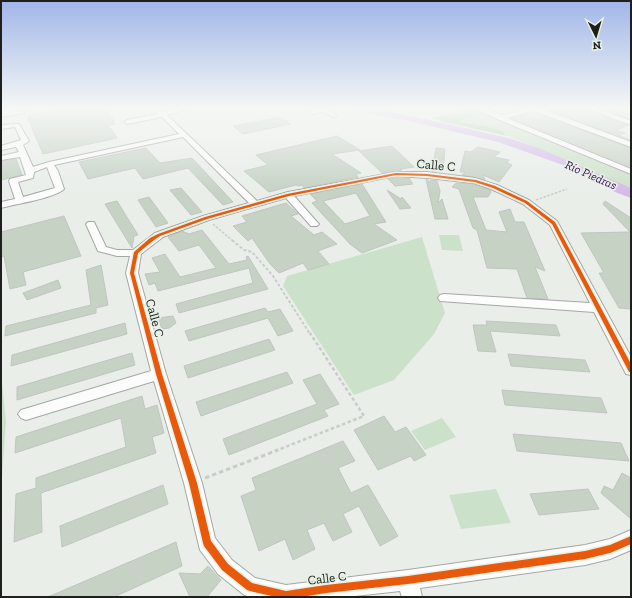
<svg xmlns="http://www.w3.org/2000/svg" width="632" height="598" font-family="'Zilla Slab',serif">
<rect width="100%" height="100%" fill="#e9eee9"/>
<!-- green -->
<g fill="#cce1c9">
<polygon points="485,114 631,175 631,189 497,131 468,125 459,121"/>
<polygon points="439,235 459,235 463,251 442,250"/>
<polygon points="422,237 445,313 434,334 394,380 354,395 283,286 287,276"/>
<polygon points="1,373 6,421 1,493"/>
<polygon points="442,418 456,437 425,450 411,431"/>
<polygon points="496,489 511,523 461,529 449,495"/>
</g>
<!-- forest -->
<path fill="#b1d1ad" d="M472,109L485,114L459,121C467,124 470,123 478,125C487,126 495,129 504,132V134L507,136L444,122L432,118Z"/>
<!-- water -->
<polygon fill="#d5bae8" points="345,109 377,109 435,121 512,139 541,149 631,188 631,198 615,192 580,171 498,142 409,121"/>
<!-- building -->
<g fill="#c5d2c4" stroke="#c1c5c1" fill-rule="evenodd">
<polygon points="64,109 105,109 114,121 113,122 115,124 108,125 117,138 43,154 27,116"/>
<polygon points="547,109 587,109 628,126 615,130 625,133 618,135 631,140"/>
<polygon points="604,109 614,109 631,115 631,118 629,119"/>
<polygon points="534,113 631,148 631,167 512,118"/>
<polygon points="280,117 291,124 243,134 233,126"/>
<polygon points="337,136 360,150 332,154 361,173 356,174 358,177 304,188 302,185 298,186 296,185 269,192 244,171 268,165 256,155"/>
<polygon points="392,146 414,167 400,169 402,170 382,173 359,151"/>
<polygon points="478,147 500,152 494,157 509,160 507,163 512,165 499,182 483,175 485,180 462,175 465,172 460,172 465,151 471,152"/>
<polygon points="146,148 160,163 192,158 233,202 223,205 188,168 143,179 135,168 88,179 79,162"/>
<polygon points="436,148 445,149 443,170 434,169 435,171 432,171"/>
<polygon points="16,159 22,175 1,180 1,161"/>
<polygon points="396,178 409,178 413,184 395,186 388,179"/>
<polygon points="426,179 430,182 431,180 437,181 440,191 438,203 442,199 448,219 435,219"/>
<polygon points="456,183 474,184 490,190 491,192 488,197 473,197 486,230 507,232 499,212 510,209 515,222 524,222 545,271 535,267 548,299 527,298 517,269 487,268 477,230 473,228 459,189 452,187"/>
<path d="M362,184L386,222L374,224L397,240L362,253L350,244L312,203L317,201L310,194ZM356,193L370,216L345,224L323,201Z"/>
<polygon points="181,188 202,212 191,215 170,190"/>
<polygon points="387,190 401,199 402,197 411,208 400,209"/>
<polygon points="149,197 168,223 156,227 138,200"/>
<polygon points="117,201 138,235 134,236 132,248 105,204"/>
<polygon points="605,201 631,218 631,309 619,308 599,273 604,273 581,233 630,232 603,204"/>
<polygon points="286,203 298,214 291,216 314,235 322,232 337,244 318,251 329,264 308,270 303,263 279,273 270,264 252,238 248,241 233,226 247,222 242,216"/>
<polygon points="64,216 81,256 23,272 26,285 10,289 4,256 1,257 1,232"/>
<polygon points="202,230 229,264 247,260 246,257 248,256 268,289 179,313 176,304 253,283 249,268 158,291 155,283 149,285 145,274 160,272 152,258 165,254 180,277 216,268 199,245 179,251 168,237 182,231 189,234"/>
<polygon points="101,265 108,305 96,308 96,313 5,336 6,326 91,305 86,270"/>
<polygon points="58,280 61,288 27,300 23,293"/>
<polygon points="265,308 268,312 280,309 293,331 278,336 268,318 189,341 185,331"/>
<polygon points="173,316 176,323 169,328 162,329 158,318"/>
<polygon points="486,321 556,325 560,336 490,331 496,352 478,351 473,325 487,325"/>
<polygon points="125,323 127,334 11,366 12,355"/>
<polygon points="269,339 275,350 188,378 184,366"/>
<polygon points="132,353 135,365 17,400 17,387"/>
<polygon points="508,354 585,360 590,372 511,366"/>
<polygon points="287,372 293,383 201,416 196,402"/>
<polygon points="320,374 339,404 324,410 328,416 229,455 223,439 317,404 303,380"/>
<polygon points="502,390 601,398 607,413 505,405"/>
<polygon points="142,396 145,409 157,405 164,433 152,437 156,453 41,493 42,532 14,542 16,494 36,488 36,478 126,447 121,418 15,453 16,437"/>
<polygon points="384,416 395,432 406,427 426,455 414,461 411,456 378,470 354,430"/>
<polygon points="513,434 621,443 629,461 517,451"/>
<polygon points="343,441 355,461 338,468 351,493 368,485 398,536 380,546 359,506 343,514 352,532 333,541 324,523 307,530 315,549 293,560 285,539 259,551 241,496 256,490 252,478"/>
<polygon points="622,473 631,478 631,519 601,493 604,486 613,490"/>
<polygon points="163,485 168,504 62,547 60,526"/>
<polygon points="588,489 599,509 539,515 530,494"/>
<polygon points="176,542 182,566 114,597 48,597"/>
<polygon points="208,566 221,580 207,597 190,597 179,573 200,574"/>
</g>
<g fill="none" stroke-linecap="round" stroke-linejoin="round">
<!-- minor casing -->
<g stroke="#a4a8a4" stroke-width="2">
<g id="minor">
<path d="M154,109H161L164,112L174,109H187L167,115L257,201L288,192L396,172H427L475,178L497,185L529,200L557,221L631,357V375L626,374L594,312L440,301L438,298L440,295L444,294L590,303L550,225L523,204L491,189L474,183L427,178L396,176L294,196L317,222L319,224L317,226H311L286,198L209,220L163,237L141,254L138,273L166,374L202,483L215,538L232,560L255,578L286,585L408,570L585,545L610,539L631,530V550L610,559L585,565L420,588L422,597H402L400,591L346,597H249L243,594L218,574L200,550L184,483L154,381L26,420L21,418L18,414L21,410L151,371L126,273L130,256H117L98,251L86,224L88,222H94L106,247L117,250H133L155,233L203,216L249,203L183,137L54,165L58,171L64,189C55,198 15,204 1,208V202L15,199L9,181L10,179L26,175L20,157L1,160V156L19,152L16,147L1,150V146L21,140L15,127L1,129V125L19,124L29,141L23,145L33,167L49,162L179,134L162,117L127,124L124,122L127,120L158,114ZM47,167L55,188L23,197L18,182L33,178L34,172Z"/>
<polygon points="315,109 327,109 337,115 334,117 322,112 312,114 309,112"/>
<polygon points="477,109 487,109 501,115 525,109 542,109 631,142 631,147 534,111 507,118 631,169 631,174 497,119"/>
<polygon points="588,109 598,109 631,121 631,125"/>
<polygon points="22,110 25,112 24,113 1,117 1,113"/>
</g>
</g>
<!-- major casing -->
<g stroke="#a4a8a4" stroke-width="2">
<polygon id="major" points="1,109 19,109 1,115"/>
</g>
<!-- path-far3 -->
<g stroke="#caccc9" stroke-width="1.5" stroke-dasharray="2.5 1.5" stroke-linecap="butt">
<polyline points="536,200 567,189"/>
<polyline points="213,224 233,241"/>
</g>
<!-- path-far2 -->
<polyline stroke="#caccc9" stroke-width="2" stroke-dasharray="3 2" stroke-linecap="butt" points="232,240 244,250 252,252 273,276 310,334"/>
<!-- path-far1 -->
<polyline stroke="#caccc9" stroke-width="2.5" stroke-dasharray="3.5 2.5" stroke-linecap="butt" points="275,451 364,416 310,333"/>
<!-- path -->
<polyline stroke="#caccc9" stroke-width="3" stroke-dasharray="4.5 3" stroke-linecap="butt" points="205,478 278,450"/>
<!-- minor -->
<use href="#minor" fill="#fcfcfc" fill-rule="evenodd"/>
<!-- major -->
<use href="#major" fill="#fcfcfc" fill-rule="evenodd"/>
<!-- cycleway casing -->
<g stroke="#e7f1e6" stroke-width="3">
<polygon id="cycleway" points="396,173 427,174 476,180 495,186 527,201 555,222 631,364 631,372 629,372 628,370 552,224 525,203 493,188 475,182 427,176 396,175 289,196 207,219 160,236 154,240 138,253 134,273 162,374 197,483 211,541 228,564 252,583 286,591 326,585 408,576 585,551 610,545 631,536 631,544 610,553 585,559 408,584 326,593 301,597 276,597 250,591 247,590 222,570 204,546 203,543 189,483 156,374 130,273 134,252 150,238 158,234 205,217 287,194"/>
</g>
<!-- cycleway -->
<use href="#cycleway" fill="#e8590c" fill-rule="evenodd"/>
</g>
<!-- sky -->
<linearGradient id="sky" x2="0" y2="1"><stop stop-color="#a0b6e8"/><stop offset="0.56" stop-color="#f5f7f5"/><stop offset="1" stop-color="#f5f7f5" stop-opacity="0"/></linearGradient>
<rect width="632" height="193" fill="url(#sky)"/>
<g text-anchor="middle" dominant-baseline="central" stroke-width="3.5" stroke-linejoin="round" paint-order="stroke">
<!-- far-water labels -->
<g font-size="12" font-style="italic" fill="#40095a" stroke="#e7f1e6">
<text transform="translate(591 175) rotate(24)">Río Piedras</text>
</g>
<!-- street labels -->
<g font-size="13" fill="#1d201c" stroke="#e7f1e6">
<text transform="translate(436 165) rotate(5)">Calle C</text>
<text transform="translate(155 318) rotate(75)">Calle C</text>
<text transform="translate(327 578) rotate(-7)">Calle C</text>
</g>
</g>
<!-- border -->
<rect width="632" height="598" fill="none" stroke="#1d201c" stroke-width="4"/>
<!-- north arrow -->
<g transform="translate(596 36) rotate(175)" stroke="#e7f1e6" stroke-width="3" paint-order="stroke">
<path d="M0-3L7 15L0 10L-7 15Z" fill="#1d201c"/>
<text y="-6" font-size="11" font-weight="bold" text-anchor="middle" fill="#1d201c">N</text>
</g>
</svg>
